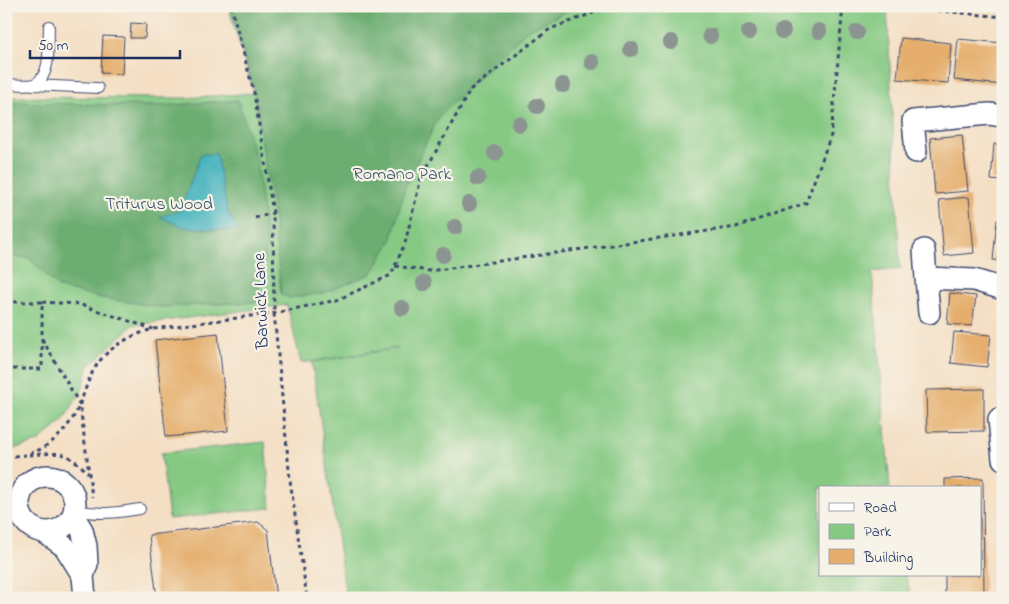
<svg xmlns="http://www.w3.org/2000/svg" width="1009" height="604" font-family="'Indie Flower',sans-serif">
<rect width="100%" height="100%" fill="#f7f3e8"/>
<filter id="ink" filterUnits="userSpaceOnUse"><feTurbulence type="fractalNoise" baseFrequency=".02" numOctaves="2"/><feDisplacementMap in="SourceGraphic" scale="10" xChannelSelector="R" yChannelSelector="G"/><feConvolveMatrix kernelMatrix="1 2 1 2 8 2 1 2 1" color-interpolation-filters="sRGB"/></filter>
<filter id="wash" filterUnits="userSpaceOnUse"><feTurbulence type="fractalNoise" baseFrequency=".0096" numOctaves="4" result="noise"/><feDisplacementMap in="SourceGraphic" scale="20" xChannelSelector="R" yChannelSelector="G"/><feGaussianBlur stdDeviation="1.12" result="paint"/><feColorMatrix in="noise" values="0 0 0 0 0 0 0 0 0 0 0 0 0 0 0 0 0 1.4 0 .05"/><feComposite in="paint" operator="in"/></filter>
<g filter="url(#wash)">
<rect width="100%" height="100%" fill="#f4dfc4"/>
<!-- green -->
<g fill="#85c983" stroke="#507c70">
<polygon points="228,6 887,6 900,269 872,272 890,488 820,488 820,575 906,575 911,598 346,598 312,362 398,348 301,363 287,305 133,325 89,366 81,392 62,422 38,442 6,451 6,97 185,98 254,93"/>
<polygon points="895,6 953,6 954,12"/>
<polygon points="265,442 271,508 169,519 161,453"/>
</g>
<!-- forest -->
<g fill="#6cad71" stroke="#446e68">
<polygon points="231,6 577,6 526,31 439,116 405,187 391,242 371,274 324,293 289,298 281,294 273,213 254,93"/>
<polygon points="238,100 256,158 267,246 257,302 160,307 102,298 59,288 29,258 6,256 6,102 157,106"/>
</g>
<!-- water -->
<polygon fill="#44b3bd" stroke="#30718e" points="201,154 216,154 228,213 239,231 183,227 160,217 180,211"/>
<g id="blocks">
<!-- building -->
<g fill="#e5ae6c">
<polygon points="131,23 146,24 145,38 130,38"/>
<polygon points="103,36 124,37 122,74 101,73"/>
<polygon points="901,38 951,43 948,83 897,79"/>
<polygon points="958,39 1003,43 1003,85 954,80"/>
<polygon points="962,135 968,191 935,194 930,138"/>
<polygon points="994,144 1003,145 1003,181 991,180"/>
<polygon points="969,197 974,253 944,256 939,200"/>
<polygon points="997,220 1003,221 1003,261 993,260"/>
<polygon points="950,293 976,296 972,326 947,324"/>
<polygon points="954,332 991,335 987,367 951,363"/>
<polygon points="218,333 228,431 166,437 155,340"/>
<polygon points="984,389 984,431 927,432 926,390"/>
<polygon points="983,478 984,598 945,598 945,575 980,575 980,488 945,488 945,479"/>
<polygon points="258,522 268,530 276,598 157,598 149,535"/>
</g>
</g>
</g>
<g filter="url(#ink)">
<use href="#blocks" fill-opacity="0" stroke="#3c496d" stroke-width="1"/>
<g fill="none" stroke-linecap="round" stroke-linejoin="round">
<!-- lane casing -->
<g stroke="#3c496d" stroke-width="12">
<g id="lane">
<path d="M6,84C15,84 26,86 34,84C52,77 48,43 49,26"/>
<polyline points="33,85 98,88"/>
<path d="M75,510C100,515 115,513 140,509"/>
<polyline points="6,511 19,510"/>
</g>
</g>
<!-- street casing -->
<g stroke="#3c496d" stroke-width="24">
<g id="street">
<polyline points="916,152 913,121 989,114 1003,116"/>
<polyline points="924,250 926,278"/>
<polyline points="929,313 926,278 974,280 1003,289"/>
<polyline points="999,419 1003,459"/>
<circle cx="47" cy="504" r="28"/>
<polyline points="73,515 82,530 86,546 87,564 83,576 85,598"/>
<polyline points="44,532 65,547 83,576"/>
</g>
</g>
<!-- path -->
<g stroke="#3c496d" stroke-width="3" stroke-dasharray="4 4" stroke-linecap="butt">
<polyline points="231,6 254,93 273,213 274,313 290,480 307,598"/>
<polyline points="890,6 1003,17"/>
<polyline points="255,218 273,213"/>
<polyline points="395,266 430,271 736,227 806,203 831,135 843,6"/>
<polyline points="6,302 42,302 42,369 6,369"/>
<polyline points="42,302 78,304 153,329"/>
<polyline points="42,339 80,405 92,497"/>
<path d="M29,455C60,453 65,449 88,473"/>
<path d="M6,456C12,456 19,456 25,455C52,448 72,426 81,401C86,388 90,374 98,363C112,345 132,335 153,329L274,313L337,300L391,275L405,243L421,178L471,89L550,29L612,6"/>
</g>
<!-- lane -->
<use href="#lane" stroke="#fff" stroke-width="10"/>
<!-- street -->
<use href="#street" stroke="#fff" stroke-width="21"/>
</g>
<!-- trees -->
<g fill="#8c9491">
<circle cx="783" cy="31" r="8"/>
<circle cx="819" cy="31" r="8"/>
<circle cx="749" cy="32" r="8"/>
<circle cx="857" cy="32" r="8"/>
<circle cx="710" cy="36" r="8"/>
<circle cx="671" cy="42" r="8"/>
<circle cx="631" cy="49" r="8"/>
<circle cx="592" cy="62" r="8"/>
<circle cx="563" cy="85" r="8"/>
<circle cx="537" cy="106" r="8"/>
<circle cx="519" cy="124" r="8"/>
<circle cx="495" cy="153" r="8"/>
<circle cx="478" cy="178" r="8"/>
<circle cx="469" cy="204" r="8"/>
<circle cx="455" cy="227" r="8"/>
<circle cx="443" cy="255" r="8"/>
<circle cx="424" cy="283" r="8"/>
<circle cx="402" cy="308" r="8"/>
</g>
</g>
<g text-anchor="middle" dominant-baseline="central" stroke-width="4.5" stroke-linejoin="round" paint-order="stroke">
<!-- park labels -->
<g font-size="18" fill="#365667" stroke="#f7f3e8">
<text x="402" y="175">Romano Park</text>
<text x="159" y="205">Triturus Wood</text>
</g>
<!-- street labels -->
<g font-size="18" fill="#1b2f5e" stroke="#f7f3e8">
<text transform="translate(262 301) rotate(-92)">Barwick Lane</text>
</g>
</g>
<!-- margin -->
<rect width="1009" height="604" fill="none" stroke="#f7f3e8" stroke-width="25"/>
<!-- legend -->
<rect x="819" y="486" width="162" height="90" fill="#f7f3e8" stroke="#9fa5b1"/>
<rect x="829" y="503" width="25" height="8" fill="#ffffff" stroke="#9fa5b1"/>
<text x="864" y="512" font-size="15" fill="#1b2f5e">Road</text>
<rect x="829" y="524" width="25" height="15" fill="#85c983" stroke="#9fa5b1"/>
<text x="864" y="536" font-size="15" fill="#1b2f5e">Park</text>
<rect x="829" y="549" width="25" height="15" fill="#e5ae6c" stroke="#9fa5b1"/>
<text x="864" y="562" font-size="15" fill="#1b2f5e">Building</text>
<!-- scale -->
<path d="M30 50v8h150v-8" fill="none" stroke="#1b2f5e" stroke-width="2.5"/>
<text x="38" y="50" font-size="15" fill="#1b2f5e" stroke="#f7f3e8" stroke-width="4" paint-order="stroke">50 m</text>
</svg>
